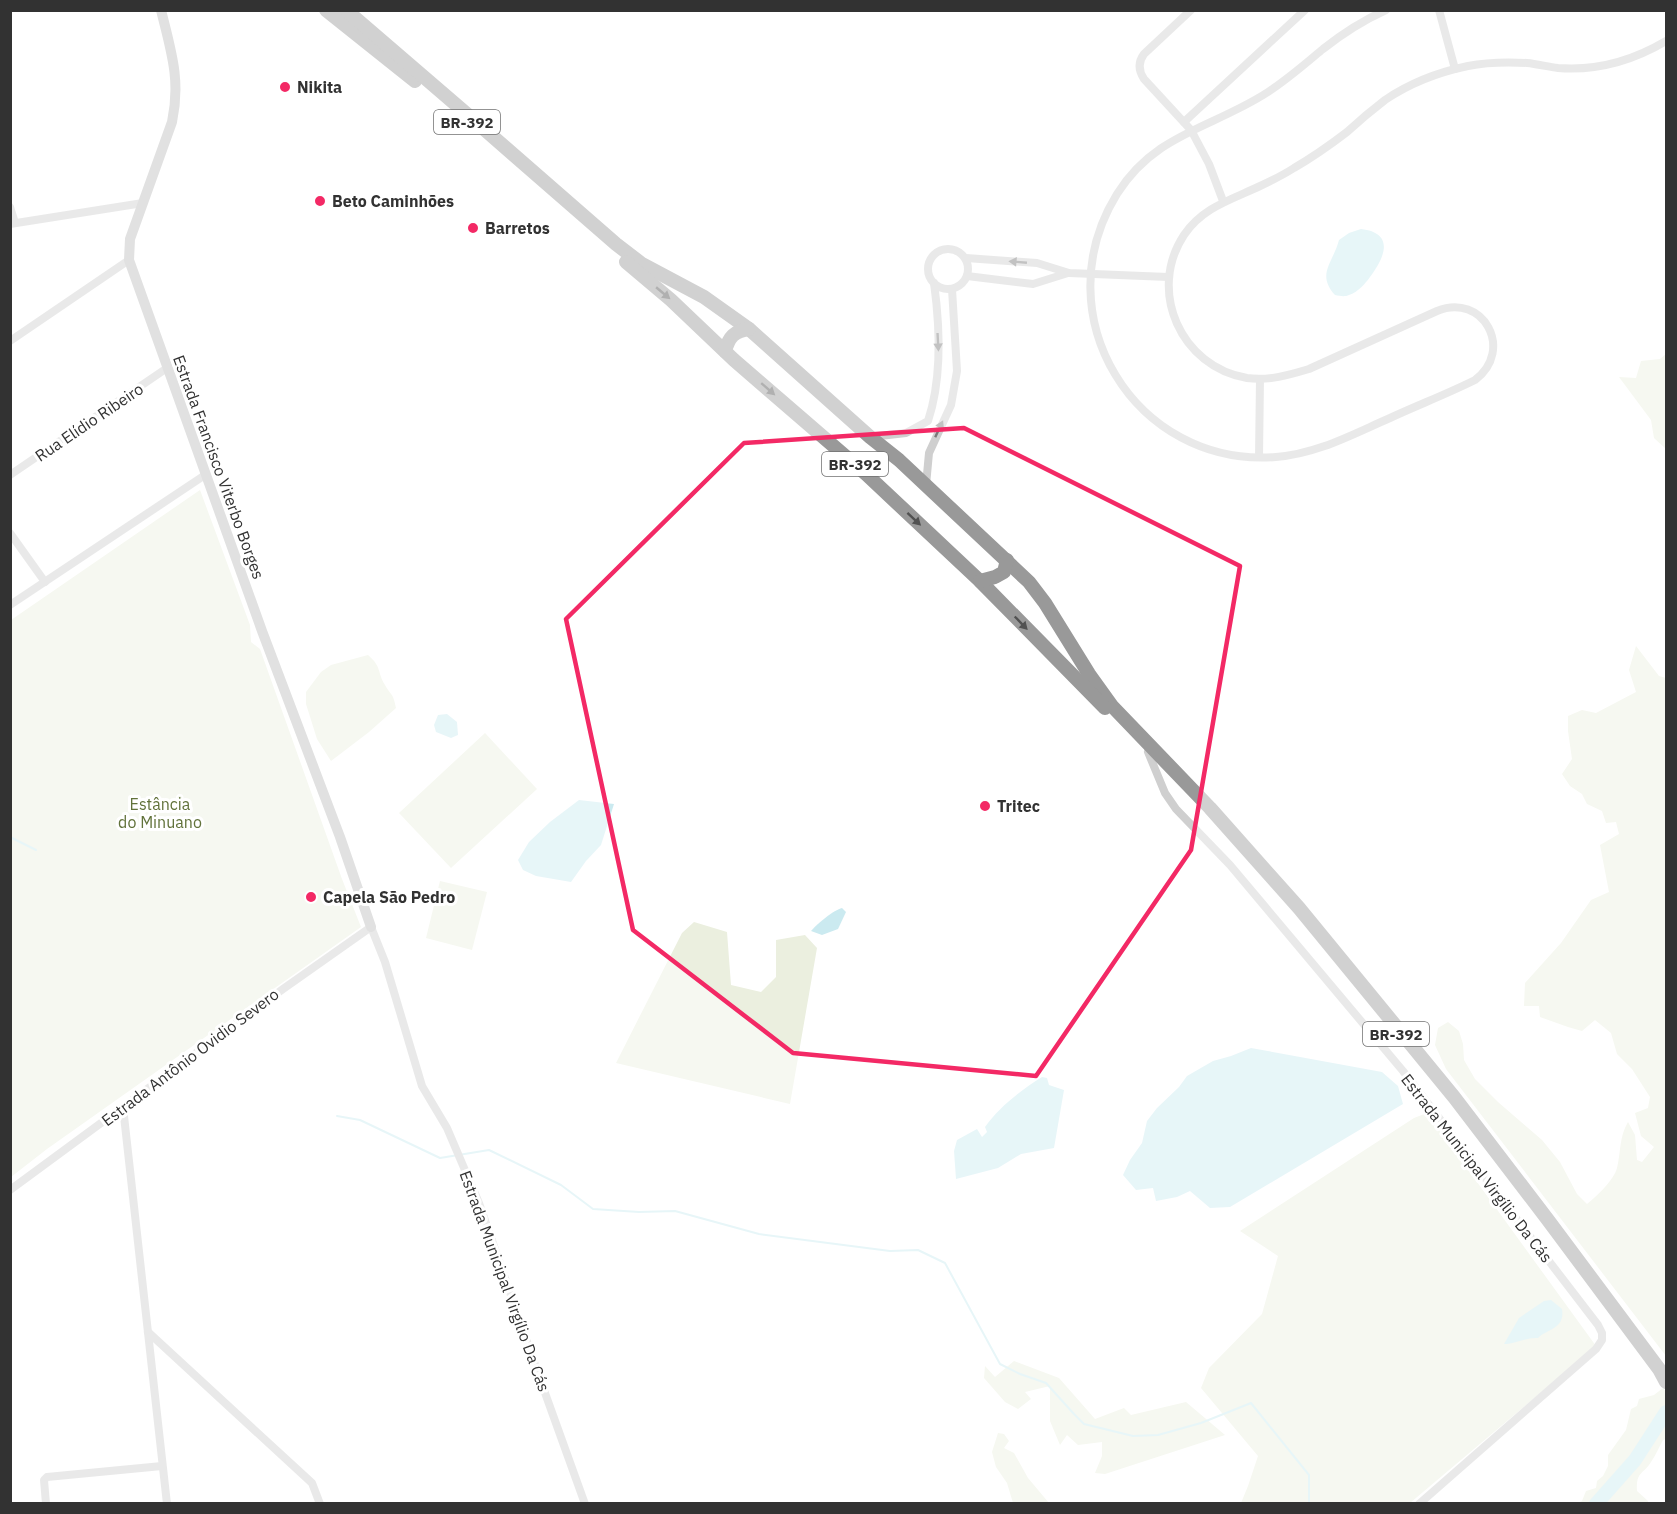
<svg xmlns="http://www.w3.org/2000/svg" width="1677" height="1514" font-family="'IBM Plex Sans',sans-serif">
<rect width="100%" height="100%" fill="#fff"/>
<!-- green -->
<g fill="#ebefdf">
<polygon points="1666,354 1666,449 1654,438 1651,420 1619,377 1636,378 1641,361 1660,359"/>
<polygon points="200,490 250,625 251,642 260,649 342,879 361,927 47,1149 11,1177 11,620"/>
<path d="M1636,646L1659,676L1666,678V1356L1446,1069L1435,1045L1438,1028L1448,1022L1459,1031L1463,1044L1464,1060L1475,1079L1498,1102L1542,1140L1560,1162L1577,1194L1587,1204C1597,1196 1614,1180 1617,1168C1621,1152 1619,1137 1628,1122L1635,1135L1637,1160L1642,1162L1654,1147L1641,1136L1635,1113L1648,1108L1650,1097L1632,1069L1617,1054L1611,1033L1595,1020L1582,1031L1568,1027L1540,1017L1539,1006H1524L1525,983L1561,943L1591,900L1609,892L1600,845L1619,834L1616,822L1606,823L1602,811L1587,804L1582,794L1570,786L1562,774L1572,759L1568,731V716L1582,710L1596,713L1636,692L1629,670Z"/>
<path d="M368,655C382,667 377,672 385,685C391,696 393,692 396,708L369,732L331,761L317,739L306,704V692L321,672L331,665Z"/>
<polygon points="485,733 537,789 451,868 399,813"/>
<polygon points="440,881 487,892 472,950 426,938"/>
<polygon points="694,922 727,932 731,985 761,992 776,977 776,940 805,935 817,948 790,1104 616,1063 682,933"/>
<polygon points="1427,1113 1596,1346 1410,1503 1241,1503 1248,1486 1258,1456 1201,1388 1209,1368 1262,1314 1278,1256 1240,1231 1414,1118"/>
<polygon points="1014,1361 1059,1378 1095,1419 1124,1408 1131,1415 1186,1402 1225,1435 1105,1474 1095,1473 1102,1456 1102,1442 1078,1445 1067,1435 1060,1445 1050,1421 1050,1386 1025,1392 1031,1399 1018,1409 1005,1402 984,1378 985,1366 995,1377"/>
<path d="M1663,1388L1666,1392V1439L1663,1440C1659,1447 1656,1455 1651,1462C1643,1475 1636,1471 1637,1491L1648,1501V1503H1578L1582,1501L1586,1491L1596,1488L1597,1481L1603,1476L1608,1466V1455L1626,1430L1631,1409L1637,1406L1639,1399L1654,1395Z"/>
<polygon points="998,1433 1004,1434 1009,1441 1004,1448 1014,1453 1028,1478 1049,1503 1013,1503 1007,1483 996,1467 992,1452"/>
</g>
<!-- water -->
<g fill="#cbeaf0">
<path d="M1361,229C1395,233 1385,257 1370,277C1365,284 1358,292 1349,295C1345,297 1340,296 1335,295C1316,274 1333,263 1339,240L1349,233Z"/>
<polygon points="447,714 457,722 458,735 451,738 436,732 434,725 438,715"/>
<polygon points="579,800 614,804 601,845 586,861 571,882 536,876 523,870 518,860 529,842 550,822"/>
<path d="M842,908L846,912L838,929L822,935L811,931C818,923 834,910 842,908Z"/>
<polygon points="1251,1048 1382,1072 1398,1086 1403,1104 1230,1207 1210,1208 1190,1191 1177,1197 1156,1201 1153,1188 1136,1190 1123,1175 1130,1160 1142,1143 1147,1121 1157,1108 1179,1087 1187,1076 1213,1061 1231,1056"/>
<path d="M1042,1077L1047,1078L1049,1085L1064,1090L1054,1148L1021,1154L998,1168L956,1179L954,1151L957,1140L977,1129L982,1137L987,1132L985,1127C1000,1106 1020,1091 1042,1077Z"/>
<path d="M1551,1300L1562,1309C1565,1329 1549,1328 1538,1338C1526,1337 1516,1344 1504,1344L1519,1318L1544,1301Z"/>
</g>
<g fill="none" stroke-linecap="round" stroke-linejoin="round">
<!-- stream -->
<g stroke="#cbeaf0" stroke-width="2">
<polyline points="10,837 36,850"/>
<polyline points="337,1116 360,1120 440,1158 489,1150 561,1185 593,1209 639,1212 675,1211 759,1234 890,1251 918,1250 945,1263 1000,1364 1020,1374 1046,1383 1074,1414 1084,1424 1133,1436 1158,1435 1201,1423 1251,1403 1309,1475 1309,1504"/>
</g>
<!-- river -->
<polyline stroke="#cbeaf0" stroke-width="14" points="1596,1504 1635,1460 1666,1412"/>
<!-- street -->
<g stroke="#cfcfcf" stroke-width="8">
<path d="M1191,10L1144,54C1138,62 1138,70 1144,79L1191,130L1209,164L1223,201"/>
<path d="M1386,10C1364,20 1342,34 1323,49C1305,64 1288,79 1268,92C1213,128 1155,133 1117,194C1042,315 1135,468 1276,457C1317,454 1353,434 1390,418C1418,405 1447,394 1475,380C1515,350 1483,292 1437,311L1309,369C1289,375 1269,381 1247,378C1181,367 1147,291 1184,235C1202,208 1230,200 1258,187C1271,181 1283,175 1294,168C1313,157 1330,145 1347,132C1359,121 1372,110 1385,100C1410,83 1439,72 1468,66C1488,62 1508,62 1527,63C1538,64 1548,67 1558,68C1597,71 1634,60 1666,41"/>
<polyline points="1439,10 1455,69"/>
<polyline points="1184,122 1305,10"/>
<polyline points="10,207 15,223"/>
<polyline points="10,224 143,203"/>
<circle cx="948" cy="269" r="20"/>
<polyline points="966,258 1037,263 1069,273 1168,277"/>
<polyline points="967,276 1033,284 1068,273"/>
<polyline points="10,341 129,260"/>
<path d="M871,437L906,433L928,421C942,379 940,327 934,283"/>
<polyline points="1259,457 1260,379"/>
<polyline points="10,475 167,368"/>
<polyline points="926,485 929,453 951,405 957,371 952,289"/>
<polyline points="10,533 45,582"/>
<polyline points="10,605 205,475"/>
<polyline points="1148,752 1165,793 1176,809 1230,865 1403,1071 1598,1325 1602,1333 1602,1340 1596,1349 1419,1504"/>
<polyline points="123,1107 167,1504"/>
<polyline points="10,1190 283,989 371,927 385,962 422,1086 447,1128 479,1203 540,1379 585,1504"/>
<polyline points="148,1332 312,1483 320,1504"/>
<polyline points="46,1504 44,1480 47,1477 162,1466"/>
</g>
<!-- secondary -->
<path stroke="#bcbcbc" stroke-width="10" d="M161,10C171,51 181,80 172,122L130,239L129,260L262,631L340,837L371,927"/>
<!-- highway -->
<g stroke="#999" stroke-width="14">
<polyline points="326,10 415,81"/>
<polyline points="346,10 468,115 616,244 642,264 704,297 749,329 870,437 899,460 1029,582 1045,603 1089,674 1112,706 1210,808 1299,908 1454,1097 1548,1220 1659,1369 1666,1382"/>
<polyline points="626,262 671,300 734,360 866,474 980,581 1105,708"/>
<path d="M725,351C729,337 734,331 749,329"/>
<polyline points="980,581 995,577 1004,572 1007,560"/>
</g>
</g>
<!-- one-way arrows -->
<defs><path id="oneway-solid" d="M-6-.8H1V-3.2L6.5 0L1 3.2V.8H-6Z" transform="scale(1.5)"/></defs>
<g fill="#797979">
<use href="#oneway-solid" transform="translate(1018 262) rotate(-175)"/>
<use href="#oneway-solid" transform="translate(938 342) rotate(87)"/>
<use href="#oneway-solid" transform="translate(939 429) rotate(-65)"/>
</g>
<g fill="#515151">
<use href="#oneway-solid" transform="translate(663 293) rotate(40)"/>
<use href="#oneway-solid" transform="translate(768 389) rotate(41)"/>
<use href="#oneway-solid" transform="translate(914 519) rotate(43)"/>
<use href="#oneway-solid" transform="translate(1021 623) rotate(46)"/>
</g>
<!-- marked area -->
<path d="M0 0H1677V1514H0ZM964,428L1240,566L1191,850L1036,1076L793,1053L633,930L566,619L744,443Z" fill="#fff" fill-opacity=".55" fill-rule="evenodd"/>
<path fill="none" stroke="#f32965" stroke-width="4.5" stroke-linejoin="round" d="M964,428L1240,566L1191,850L1036,1076L793,1053L633,930L566,619L744,443Z"/>
<!-- markers -->
<g fill="#f32965" stroke="#fff" stroke-width="2">
<circle cx="285" cy="87" r="6"/>
<circle cx="320" cy="201" r="6"/>
<circle cx="473" cy="228" r="6"/>
<circle cx="985" cy="806" r="6"/>
<circle cx="311" cy="897" r="6"/>
</g>
<g text-anchor="middle" dominant-baseline="central" stroke-width="6" stroke-linejoin="round" paint-order="stroke">
<!-- shield labels -->
<g fill="#fff" stroke="#707070" stroke-width="1.5">
<rect x="434" y="110" width="66" height="24" rx="4.5"/>
<rect x="822" y="452" width="66" height="24" rx="4.5"/>
<rect x="1363" y="1022" width="66" height="24" rx="4.5"/>
</g>
<g font-size="15" font-weight="bold" fill="#323232">
<text x="467" y="122">BR-392</text>
<text x="855" y="464">BR-392</text>
<text x="1396" y="1034">BR-392</text>
</g>
<!-- poi labels -->
<g font-size="16" font-weight="bold" fill="#323232" stroke="#fff" text-anchor="start">
<text x="297" y="87">Nikita</text>
<text x="332" y="201">Beto Caminhões</text>
<text x="485" y="228">Barretos</text>
<text x="997" y="806">Tritec</text>
<text x="323" y="897">Capela São Pedro</text>
</g>
<!-- street labels -->
<g font-size="16" fill="#323232" stroke="#fff">
<text transform="translate(89 422) rotate(-34)">Rua Elídio Ribeiro</text>
<text transform="translate(219 467) rotate(70)">Estrada Francisco Viterbo Borges</text>
<text transform="translate(190 1057) rotate(-37)">Estrada Antônio Ovidio Severo</text>
<text transform="translate(1477 1168) rotate(52)">Estrada Municipal Virgílio Da Cás</text>
<text transform="translate(505 1281) rotate(70)">Estrada Municipal Virgílio Da Cás</text>
</g>
<!-- park labels -->
<g font-size="16" fill="#61723a" stroke="#fff">
<text x="160" y="804">Estância<tspan x="160" dy="18">do Minuano</tspan></text>
</g>
</g>
<!-- border -->
<rect width="1677" height="1514" fill="none" stroke="#323232" stroke-width="24"/>
</svg>
